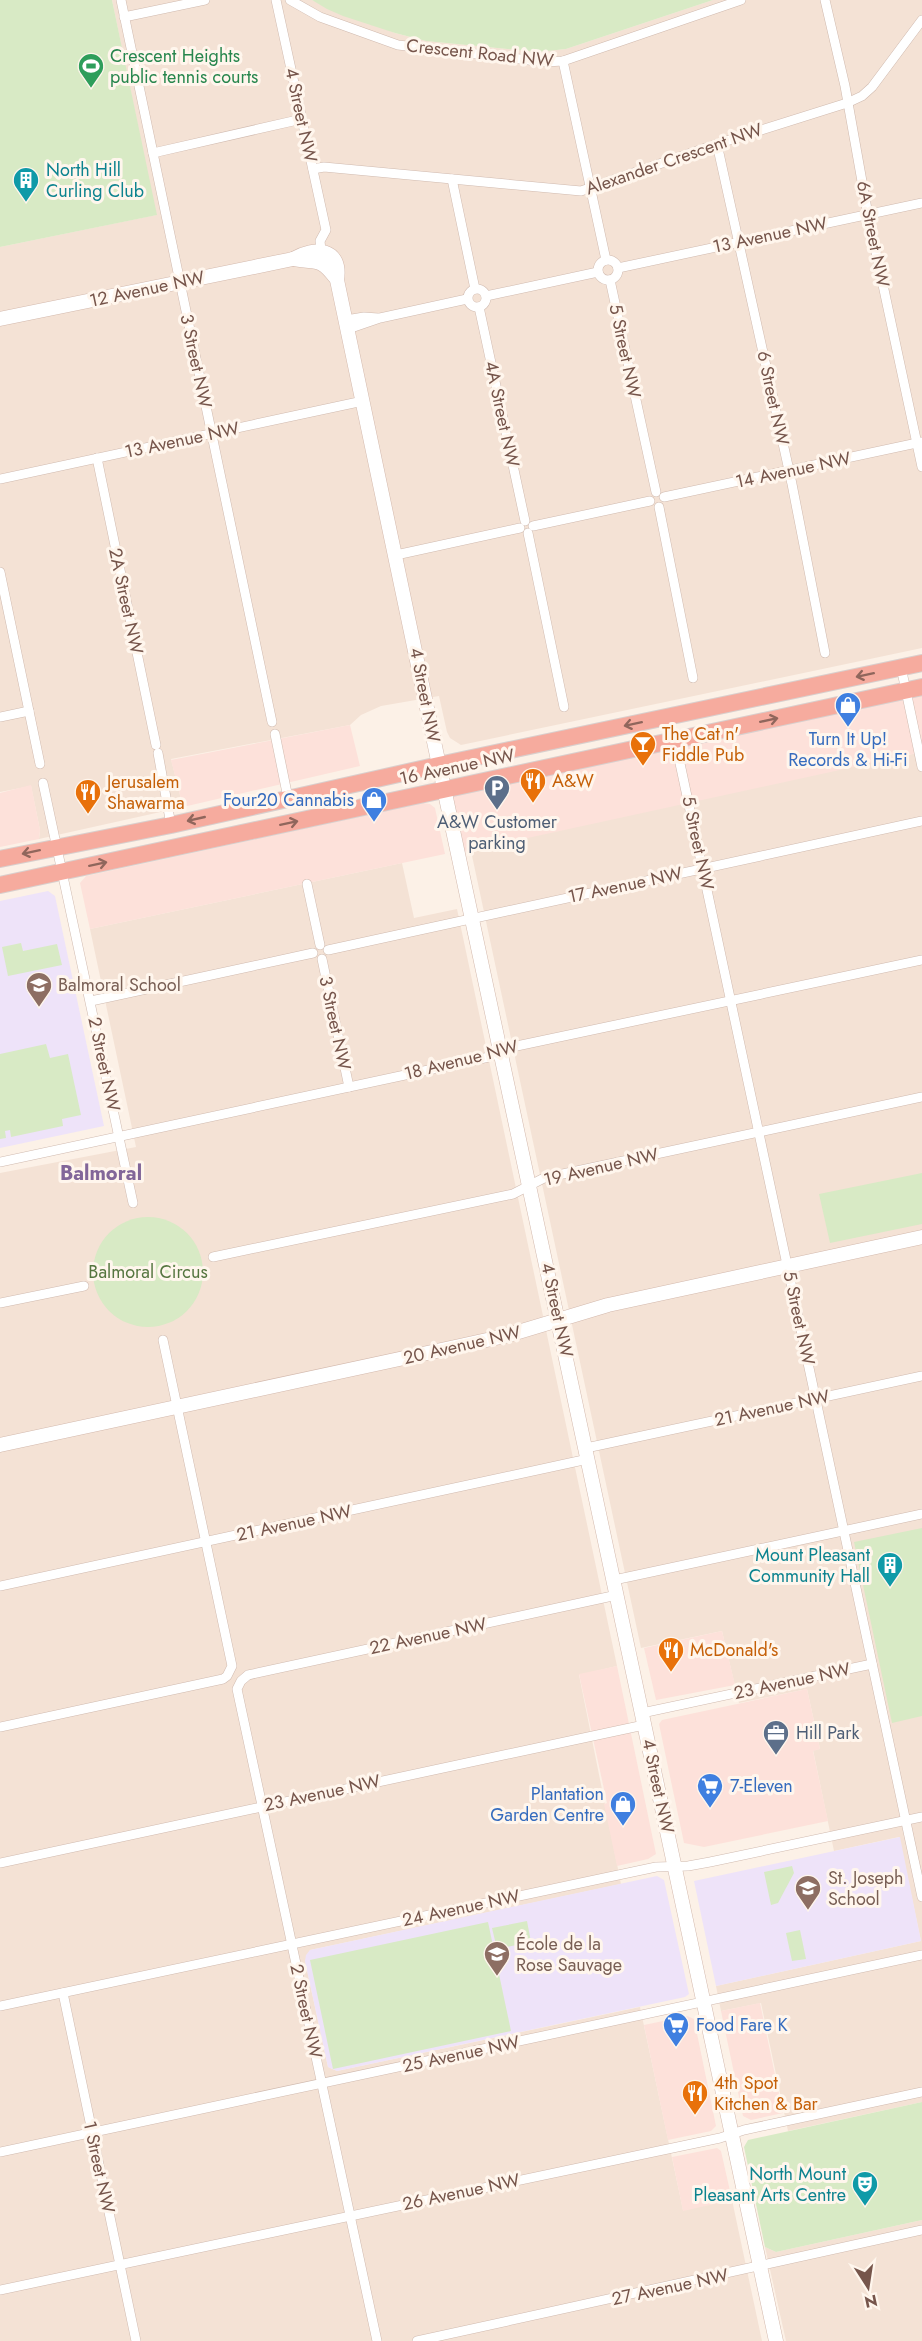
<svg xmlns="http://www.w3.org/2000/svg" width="922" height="2341" font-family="Jost,sans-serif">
<rect width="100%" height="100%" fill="#fcf1e7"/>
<!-- residential -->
<g fill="#f4e2d5">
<polygon points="112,0 312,0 395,33 426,41 538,52 566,49 713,0 922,0 922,648 461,745 450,738 447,732 439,696 381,706 361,715 350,725 171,759 183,807 39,839 40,830 31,786 0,792 0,247 156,215"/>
<polygon points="922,752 922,2102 788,2131 761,2003 721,2011 716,1986 921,1941 899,1837 834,1851 813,1750 820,1749 807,1689 739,1703 722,1631 641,1648 471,851 578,825"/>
<polygon points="402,863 414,918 457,909 617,1666 579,1675 621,1884 310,1950 305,1961 328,2067 337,2071 640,2007 683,2210 732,2200 762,2341 0,2341 0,1173 136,1147 90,929"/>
<polygon points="922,2220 922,2341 786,2341 765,2247 776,2252"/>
</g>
<!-- commercial -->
<g fill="#fde1da">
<polygon points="922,687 922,752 459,853 445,789"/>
<polygon points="350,725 360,766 183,807 171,760"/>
<polygon points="31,785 40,830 39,839 0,847 0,793"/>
<polygon points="423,803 430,804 435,808 445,854 90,929 80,883 86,876"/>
<polygon points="722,1631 735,1685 656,1700 644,1648"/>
<polygon points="617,1666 656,1854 648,1859 617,1866 604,1804 607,1803 579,1674"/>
<polygon points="807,1689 820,1749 813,1751 828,1821 704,1847 684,1843 659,1724 662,1720"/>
<polygon points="760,2003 783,2113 751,2120 743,2116 721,2011"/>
<polygon points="687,2016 694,2019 716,2126 711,2131 668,2140 644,2025"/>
<polygon points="717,2148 721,2151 732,2200 683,2211 672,2157"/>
</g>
<!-- education -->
<g fill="#eee3f9">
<polygon points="48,891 55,896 104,1126 0,1148 0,901"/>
<polygon points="900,1837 921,1941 716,1986 694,1881"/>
<polygon points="657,1876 664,1880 689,1994 685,1997 337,2071 328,2067 305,1961 306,1955 310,1950"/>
</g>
<!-- green -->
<g fill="#d8eac5">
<polygon points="0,0 112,0 157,215 0,247"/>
<polygon points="312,0 713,0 566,49 538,52 426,41 395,33 343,16 327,9"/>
<polygon points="21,943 23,951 57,944 62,965 8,976 2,947"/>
<polygon points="46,1044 50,1058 68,1054 81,1115 62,1119 63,1126 11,1137 10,1130 5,1131 6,1138 0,1139 0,1054"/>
<polygon points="922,1173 922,1224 830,1243 819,1194"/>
<circle cx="148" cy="1272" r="55"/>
<polygon points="922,1528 922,1716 892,1723 854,1542"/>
<polygon points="792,1866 794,1873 778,1903 771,1905 764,1872"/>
<polygon points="527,1921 531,1942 497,1949 492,1928"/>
<polygon points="488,1922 511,2031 333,2069 310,1960"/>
<polygon points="800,1930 806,1959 792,1961 786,1933"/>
<polygon points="922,2102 922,2220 776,2252 765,2247 744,2147 748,2140"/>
</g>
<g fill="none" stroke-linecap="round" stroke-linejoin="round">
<!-- street casing -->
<g stroke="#d0baaf" stroke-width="10">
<g id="street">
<polyline points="121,0 272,722"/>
<polyline points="276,0 326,230 320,241 321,250"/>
<polyline points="290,0 320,17 398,45 546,62 563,61 741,0"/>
<polyline points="825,0 845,86 868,215 922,467"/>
<polyline points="124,17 205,0"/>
<polyline points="563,61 606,260"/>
<polyline points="717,144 792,484 825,653"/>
<polyline points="153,153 302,119"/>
<polyline points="313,169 324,167 581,191 717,144 847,103 862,96 872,87 922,20"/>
<polyline points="452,179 475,289"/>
<circle cx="608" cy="270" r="10"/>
<polyline points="618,268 922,203"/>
<polyline points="610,280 656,492"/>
<circle cx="477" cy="298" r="9"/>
<polyline points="486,296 598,272"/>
<polyline points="479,307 525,521"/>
<polyline points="346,320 364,317 378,318"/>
<polyline points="348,329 380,318 467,299"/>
<polyline points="97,458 156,745"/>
<polyline points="0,479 363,401"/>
<polyline points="664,497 922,442"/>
<polyline points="659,507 693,678"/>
<polyline points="533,526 650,501"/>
<polyline points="528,533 564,707"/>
<polyline points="396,555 520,528"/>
<polyline points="0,572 40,764"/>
<polyline points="901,667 922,767"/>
<polyline points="0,717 29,711"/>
<polyline points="275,734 288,798"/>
<polyline points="675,740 922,1897"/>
<polyline points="158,753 171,825"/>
<polyline points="43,783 133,1203"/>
<polyline points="307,884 320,945"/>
<polyline points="328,950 922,821"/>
<polyline points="322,959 349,1087"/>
<polyline points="91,1001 313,953"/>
<polyline points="0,1162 489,1057 512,1047 922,960"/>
<polyline points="213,1257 513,1194 544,1178 922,1097"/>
<polyline points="0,1303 84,1286"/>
<polyline points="586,1448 922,1376"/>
<polyline points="614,1580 922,1514"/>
<polyline points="0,1586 588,1459"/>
<polyline points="642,1713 872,1664"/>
<polyline points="0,1727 223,1679 227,1676 232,1666 163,1340"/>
<polyline points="0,1863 644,1725"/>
<polyline points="63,1993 136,2341"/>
<polyline points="0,2006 656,1867 688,1866 710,1862 922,1817"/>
<polyline points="0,2152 922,1955"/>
<polyline points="0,2290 720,2138 744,2130 922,2092"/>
<polyline points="377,2341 237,1689 241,1681 248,1675 617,1595"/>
<polyline points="417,2341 922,2230"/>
</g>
</g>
<!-- secondary casing -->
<g stroke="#d3b9ad" stroke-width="15">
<g id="secondary">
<path d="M293,259C316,264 319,256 335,277"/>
<path d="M0,319L293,259C315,246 342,248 337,280L436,751L776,2341"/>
<polyline points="0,1445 455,1347 505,1336 608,1305 922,1237"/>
</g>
</g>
<!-- highway casing -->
<g stroke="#d9cfcd" stroke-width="18">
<g id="highway">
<polyline points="0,859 171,825 439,765 922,663"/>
<polyline points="0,885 922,687"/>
</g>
</g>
<!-- street -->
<use href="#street" stroke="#fff" stroke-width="9"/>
<!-- secondary -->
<use href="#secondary" stroke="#fff" stroke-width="14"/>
<!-- highway -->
<use href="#highway" stroke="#f6ab9e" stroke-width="16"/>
</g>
<!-- one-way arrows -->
<defs><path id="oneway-shaft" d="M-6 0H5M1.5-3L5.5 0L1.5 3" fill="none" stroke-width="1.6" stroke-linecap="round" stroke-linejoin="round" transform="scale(1.5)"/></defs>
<g stroke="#90665c">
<use href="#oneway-shaft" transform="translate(865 675) rotate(168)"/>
<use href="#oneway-shaft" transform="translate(769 720) rotate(-12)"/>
<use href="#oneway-shaft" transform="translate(633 724) rotate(168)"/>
<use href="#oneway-shaft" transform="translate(196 819) rotate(167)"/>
<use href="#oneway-shaft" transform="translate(289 823) rotate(-12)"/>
<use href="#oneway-shaft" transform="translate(31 852) rotate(168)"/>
<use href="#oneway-shaft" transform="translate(98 864) rotate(-12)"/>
</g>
<!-- icons -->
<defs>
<g id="stadium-pin" transform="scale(1.35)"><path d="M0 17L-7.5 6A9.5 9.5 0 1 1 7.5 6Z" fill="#2e9e5b" stroke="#fff6ed"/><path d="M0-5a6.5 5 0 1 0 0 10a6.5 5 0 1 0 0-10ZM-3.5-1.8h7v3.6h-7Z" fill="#fff"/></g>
<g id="building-pin" transform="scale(1.35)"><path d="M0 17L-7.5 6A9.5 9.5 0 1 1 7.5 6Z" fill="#0f9aa8" stroke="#fff6ed"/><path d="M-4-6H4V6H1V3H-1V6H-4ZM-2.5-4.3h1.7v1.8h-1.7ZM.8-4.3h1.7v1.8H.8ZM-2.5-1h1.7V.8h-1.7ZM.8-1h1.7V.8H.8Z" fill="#fff"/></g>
<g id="shop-pin" transform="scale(1.35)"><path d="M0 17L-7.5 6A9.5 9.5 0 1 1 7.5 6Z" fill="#3f7fe0" stroke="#fff6ed"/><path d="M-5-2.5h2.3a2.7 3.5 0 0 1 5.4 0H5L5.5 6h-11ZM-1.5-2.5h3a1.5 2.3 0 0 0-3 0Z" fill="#fff"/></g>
<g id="bar-pin" transform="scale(1.35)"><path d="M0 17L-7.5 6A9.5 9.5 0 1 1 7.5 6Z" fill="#e8710a" stroke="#fff6ed"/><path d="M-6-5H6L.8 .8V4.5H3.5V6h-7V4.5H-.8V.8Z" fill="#fff"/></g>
<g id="restaurant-pin" transform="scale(1.35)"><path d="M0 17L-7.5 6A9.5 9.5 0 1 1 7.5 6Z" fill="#e8710a" stroke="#fff6ed"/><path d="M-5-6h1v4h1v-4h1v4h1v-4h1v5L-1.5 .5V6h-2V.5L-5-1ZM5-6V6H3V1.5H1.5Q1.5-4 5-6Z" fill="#fff"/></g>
<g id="parking-pin" transform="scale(1.35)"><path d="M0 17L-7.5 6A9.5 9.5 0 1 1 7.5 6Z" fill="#5c6f8a" stroke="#fff6ed"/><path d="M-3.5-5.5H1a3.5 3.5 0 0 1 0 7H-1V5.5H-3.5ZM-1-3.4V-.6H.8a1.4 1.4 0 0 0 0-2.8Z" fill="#fff"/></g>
<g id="school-pin" transform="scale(1.35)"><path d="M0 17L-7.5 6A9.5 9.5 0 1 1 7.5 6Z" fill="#8d6e63" stroke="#fff6ed"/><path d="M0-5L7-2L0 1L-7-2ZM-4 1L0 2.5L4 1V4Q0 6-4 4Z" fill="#fff"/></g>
<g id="office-pin" transform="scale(1.35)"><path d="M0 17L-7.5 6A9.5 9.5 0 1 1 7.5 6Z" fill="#5c6f8a" stroke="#fff6ed"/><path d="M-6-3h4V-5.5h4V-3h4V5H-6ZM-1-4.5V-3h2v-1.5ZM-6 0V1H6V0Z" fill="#fff"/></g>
<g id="supermarket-pin" transform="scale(1.35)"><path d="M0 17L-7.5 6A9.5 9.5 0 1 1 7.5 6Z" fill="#3f7fe0" stroke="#fff6ed"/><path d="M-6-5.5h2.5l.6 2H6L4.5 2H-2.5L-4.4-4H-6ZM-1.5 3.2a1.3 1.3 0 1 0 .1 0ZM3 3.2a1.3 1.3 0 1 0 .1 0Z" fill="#fff"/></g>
<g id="theatre-pin" transform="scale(1.35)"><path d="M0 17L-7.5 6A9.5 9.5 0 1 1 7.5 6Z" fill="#0f9aa8" stroke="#fff6ed"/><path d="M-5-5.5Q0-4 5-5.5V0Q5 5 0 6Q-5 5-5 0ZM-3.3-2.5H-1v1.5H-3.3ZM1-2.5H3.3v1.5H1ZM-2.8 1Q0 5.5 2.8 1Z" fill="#fff"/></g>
</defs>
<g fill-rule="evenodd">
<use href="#stadium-pin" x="91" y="66"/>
<use href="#building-pin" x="26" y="180"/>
<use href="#shop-pin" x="848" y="705"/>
<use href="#bar-pin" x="643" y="744"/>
<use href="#restaurant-pin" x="533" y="781"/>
<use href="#parking-pin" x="497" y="788"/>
<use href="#restaurant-pin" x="88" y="792"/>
<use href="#shop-pin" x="374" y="800"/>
<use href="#school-pin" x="39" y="985"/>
<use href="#building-pin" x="890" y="1565"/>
<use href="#restaurant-pin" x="671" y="1650"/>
<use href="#office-pin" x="776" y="1733"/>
<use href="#supermarket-pin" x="710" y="1786"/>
<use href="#shop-pin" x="623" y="1804"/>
<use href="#school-pin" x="808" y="1888"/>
<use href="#school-pin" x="497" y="1954"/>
<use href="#supermarket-pin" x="676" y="2025"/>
<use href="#restaurant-pin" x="695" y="2093"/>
<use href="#theatre-pin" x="865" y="2184"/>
</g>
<g text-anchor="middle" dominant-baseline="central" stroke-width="6" stroke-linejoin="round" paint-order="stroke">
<!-- street labels -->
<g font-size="18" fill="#76554b" stroke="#fff6ed">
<text transform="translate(480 53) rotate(6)">Crescent Road NW</text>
<text transform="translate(301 115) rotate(78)">4 Street NW</text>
<text transform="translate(674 159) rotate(-19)">Alexander Crescent NW</text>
<text transform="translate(873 234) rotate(79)">6A Street NW</text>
<text transform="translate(770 235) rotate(-12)">13 Avenue NW</text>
<text transform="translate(147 289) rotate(-12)">12 Avenue NW</text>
<text transform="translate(625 351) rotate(78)">5 Street NW</text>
<text transform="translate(196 361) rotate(78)">3 Street NW</text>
<text transform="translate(773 398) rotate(78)">6 Street NW</text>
<text transform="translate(502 414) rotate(78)">4A Street NW</text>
<text transform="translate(182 440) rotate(-12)">13 Avenue NW</text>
<text transform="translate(793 470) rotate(-12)">14 Avenue NW</text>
<text transform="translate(126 601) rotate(78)">2A Street NW</text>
<text transform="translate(425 695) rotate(79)">4 Street NW</text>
<text transform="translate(457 767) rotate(-12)">16 Avenue NW</text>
<text transform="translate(698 843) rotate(78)">5 Street NW</text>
<text transform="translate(625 885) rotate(-12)">17 Avenue NW</text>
<text transform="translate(335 1023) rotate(78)">3 Street NW</text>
<text transform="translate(461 1060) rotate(-14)">18 Avenue NW</text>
<text transform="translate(104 1064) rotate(78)">2 Street NW</text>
<text transform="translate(601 1167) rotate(-13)">19 Avenue NW</text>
<text transform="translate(557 1310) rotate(78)">4 Street NW</text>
<text transform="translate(799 1318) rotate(78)">5 Street NW</text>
<text transform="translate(462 1345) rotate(-13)">20 Avenue NW</text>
<text transform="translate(772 1408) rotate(-12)">21 Avenue NW</text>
<text transform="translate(294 1523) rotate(-12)">21 Avenue NW</text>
<text transform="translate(428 1636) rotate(-12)">22 Avenue NW</text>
<text transform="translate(792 1681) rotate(-12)">23 Avenue NW</text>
<text transform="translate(658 1786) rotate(78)">4 Street NW</text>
<text transform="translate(322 1793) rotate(-12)">23 Avenue NW</text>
<text transform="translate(461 1908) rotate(-12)">24 Avenue NW</text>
<text transform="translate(306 2011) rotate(78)">2 Street NW</text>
<text transform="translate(461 2054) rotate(-12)">25 Avenue NW</text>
<text transform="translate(99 2167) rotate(78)">1 Street NW</text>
<text transform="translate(461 2192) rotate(-12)">26 Avenue NW</text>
<text transform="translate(670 2287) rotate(-12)">27 Avenue NW</text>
</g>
<!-- leisure labels -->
<g font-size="18" fill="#27864d" stroke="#fff6ed" text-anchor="start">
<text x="110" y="56">Crescent Heights<tspan x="110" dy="21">public tennis courts</tspan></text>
</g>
<!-- culture labels -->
<g font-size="18" fill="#0d838f" stroke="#fff6ed" text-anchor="end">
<text x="46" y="170" text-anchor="start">North Hill<tspan x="46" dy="21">Curling Club</tspan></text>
<text x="870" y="1555">Mount Pleasant<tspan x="870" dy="21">Community Hall</tspan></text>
<text x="846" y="2174">North Mount<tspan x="846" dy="21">Pleasant Arts Centre</tspan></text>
</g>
<!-- food labels -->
<g font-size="18" fill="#c56008" stroke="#fff6ed" text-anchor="start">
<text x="662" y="734">The Cat n'<tspan x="662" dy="21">Fiddle Pub</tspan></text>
<text x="552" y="781">A&amp;W</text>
<text x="107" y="782">Jerusalem<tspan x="107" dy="21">Shawarma</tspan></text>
<text x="690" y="1650">McDonald's</text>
<text x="714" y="2083">4th Spot<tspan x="714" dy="21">Kitchen &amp; Bar</tspan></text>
</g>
<!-- shop labels -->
<g font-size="18" fill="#366cbe" stroke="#fff6ed" text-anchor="end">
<text x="848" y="739" text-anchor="middle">Turn It Up!<tspan x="848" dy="21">Records &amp; Hi-Fi</tspan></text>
<text x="354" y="800">Four20 Cannabis</text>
<text x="730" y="1786" text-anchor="start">7-Eleven</text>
<text x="604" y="1794">Plantation<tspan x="604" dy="21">Garden Centre</tspan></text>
<text x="696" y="2025" text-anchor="start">Food Fare K</text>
</g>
<!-- service labels -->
<g font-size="18" fill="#4e5e75" stroke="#fff6ed">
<text x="497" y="822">A&amp;W Customer<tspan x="497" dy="21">parking</tspan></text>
<text x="796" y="1733" text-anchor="start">Hill Park</text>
</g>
<!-- education labels -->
<g font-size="18" fill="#785e54" stroke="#fff6ed" text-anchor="start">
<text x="58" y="985">Balmoral School</text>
<text x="828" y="1878">St. Joseph<tspan x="828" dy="21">School</tspan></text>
<text x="516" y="1944">École de la<tspan x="516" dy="21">Rose Sauvage</tspan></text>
</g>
<!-- park labels -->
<g font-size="18" fill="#567640" stroke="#fff6ed">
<text x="148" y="1272">Balmoral Circus</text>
</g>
<!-- neighbourhood labels -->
<g font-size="20" font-weight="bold" fill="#826699" stroke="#fff6ed">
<text x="101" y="1173">Balmoral</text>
</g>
</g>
<!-- north arrow -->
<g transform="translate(868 2287) rotate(168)" stroke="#fff6ed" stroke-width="4.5" paint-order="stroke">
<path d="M0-4.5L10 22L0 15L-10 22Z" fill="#76554b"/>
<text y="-9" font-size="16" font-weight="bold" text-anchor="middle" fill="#76554b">N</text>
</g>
</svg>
